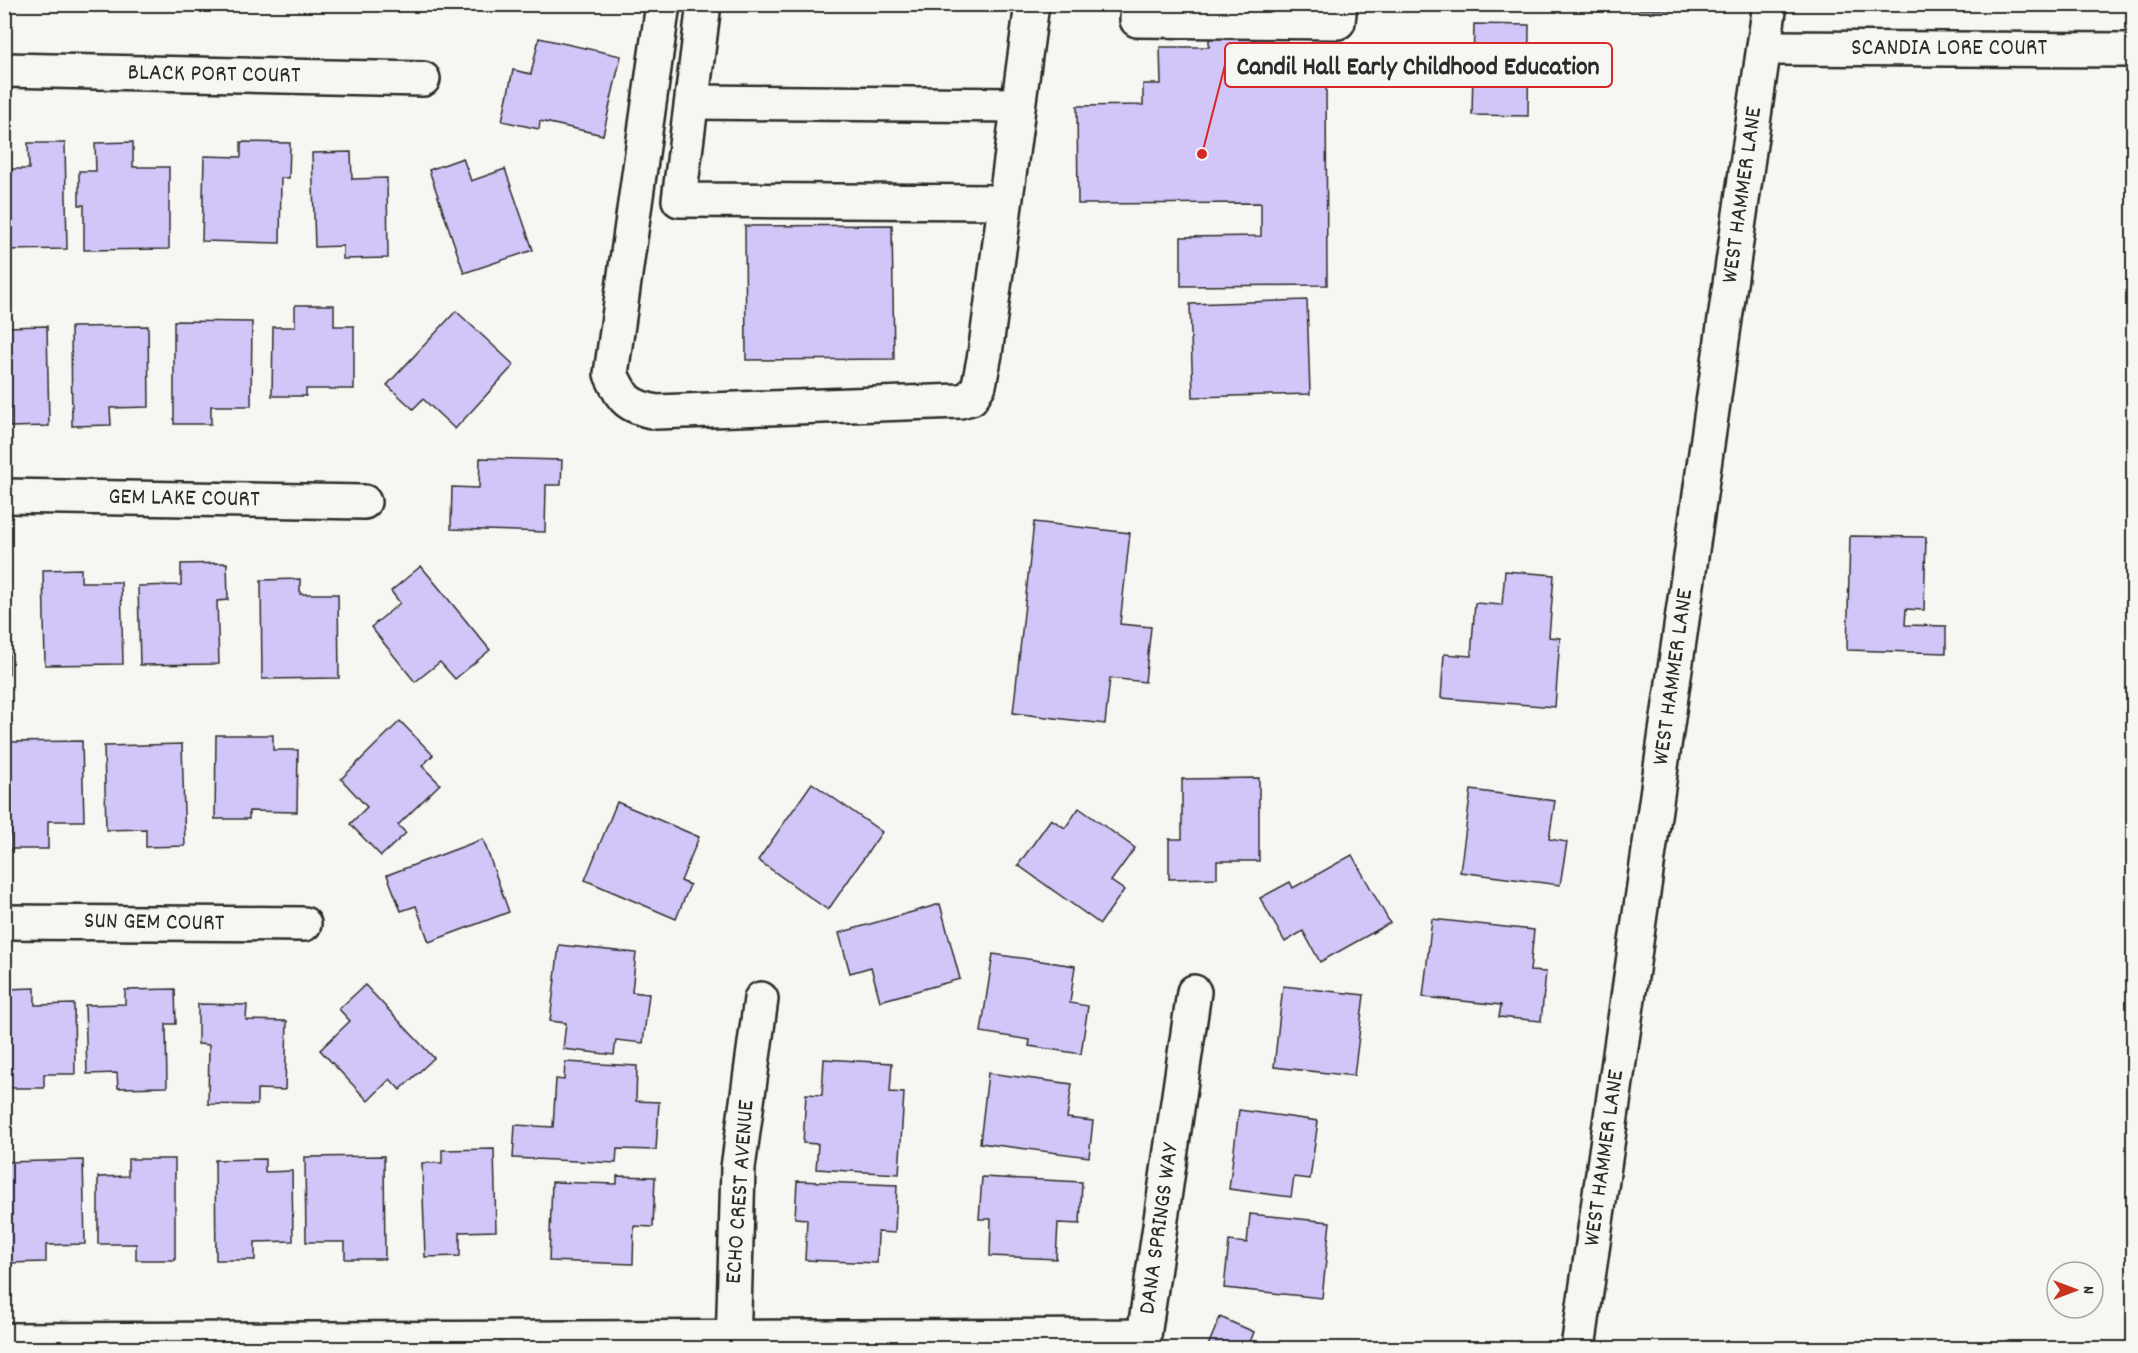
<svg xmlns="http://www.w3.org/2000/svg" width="2138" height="1353" font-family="Dekko,sans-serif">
<rect width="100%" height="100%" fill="#f6f6f2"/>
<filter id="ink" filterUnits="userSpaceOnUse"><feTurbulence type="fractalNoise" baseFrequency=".0167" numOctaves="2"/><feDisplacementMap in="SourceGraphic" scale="12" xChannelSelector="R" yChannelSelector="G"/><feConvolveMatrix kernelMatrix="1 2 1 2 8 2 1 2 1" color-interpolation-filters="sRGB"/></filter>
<g filter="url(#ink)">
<!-- building -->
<g fill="#d2c5f7" stroke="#2b2b2b" stroke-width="1.5">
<polygon points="1209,4 1255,4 1255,46 1302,46 1302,81 1326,80 1327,285 1181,286 1181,237 1261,236 1261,203 1078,204 1077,106 1143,105 1143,84 1161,84 1160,47 1209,47"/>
<polygon points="1567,4 1686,4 1686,10 1567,9"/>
<polygon points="1474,24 1529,25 1528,116 1472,115"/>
<polygon points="539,38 621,56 603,135 540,121 539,129 502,121 513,70 531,74"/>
<polygon points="133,142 133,167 169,167 169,249 84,250 84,205 79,205 79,171 96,171 95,143"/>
<polygon points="241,142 290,143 289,178 281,178 280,243 202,241 204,156 241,157"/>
<polygon points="28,143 65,143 67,249 4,250 4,169 29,169"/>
<polygon points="351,152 352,179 387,178 388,258 343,259 343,246 315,247 312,153"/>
<polygon points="463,158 471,181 505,169 533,250 464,273 429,170"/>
<polygon points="892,225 894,359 746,360 745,226"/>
<polygon points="1307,300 1310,394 1193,397 1190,304"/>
<polygon points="295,305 334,305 334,326 354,326 354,389 306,389 306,396 272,396 273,327 295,327"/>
<polygon points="456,311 514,365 455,429 423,399 413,409 387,385"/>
<polygon points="174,321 252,322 251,406 211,406 211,424 174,424"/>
<polygon points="47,326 49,426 10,427 10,409 4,409 4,327"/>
<polygon points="148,326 149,407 110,408 111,425 72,426 71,327"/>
<polygon points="480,458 562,460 561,485 546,485 545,532 451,529 452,487 479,488"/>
<polygon points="1034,522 1130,533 1120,624 1151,627 1145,682 1110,678 1105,724 1013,713"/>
<polygon points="1850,536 1926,537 1924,610 1906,609 1905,625 1946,626 1946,653 1847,650"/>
<polygon points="227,563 228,600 217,601 219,664 140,665 138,586 181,585 181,564"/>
<polygon points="421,566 490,650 455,679 440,662 415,682 371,627 400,603 391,591"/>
<polygon points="4,569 10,569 9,674 4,674"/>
<polygon points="81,569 81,582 121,582 123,664 45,665 43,570"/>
<polygon points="1505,571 1554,575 1549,637 1560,638 1555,707 1441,698 1444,654 1471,656 1475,603 1502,605"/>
<polygon points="300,579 300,594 338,594 339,678 262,679 261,580"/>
<polygon points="400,721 433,755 422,766 440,784 398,825 406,833 381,856 350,824 367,807 341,779"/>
<polygon points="216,735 273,735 273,750 298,750 297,812 249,811 249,819 215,819"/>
<polygon points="82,741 84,821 48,821 48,849 11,849 9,742"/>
<polygon points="182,744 185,846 146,847 146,829 106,830 104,746"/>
<polygon points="1259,778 1259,861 1217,861 1217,878 1169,879 1169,839 1182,839 1182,779"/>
<polygon points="812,783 882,832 828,910 758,860"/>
<polygon points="1471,790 1555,801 1549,839 1567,842 1560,885 1460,872"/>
<polygon points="617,802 699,837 681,881 690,885 676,919 585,880"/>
<polygon points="1079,808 1135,848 1111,881 1124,890 1100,924 1018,865 1051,819 1065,828"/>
<polygon points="483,839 509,912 429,942 416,906 401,911 387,875"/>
<polygon points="1352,855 1390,923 1320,962 1303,931 1285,942 1260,898 1290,882 1293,888"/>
<polygon points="940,904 960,979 880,1001 871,967 850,973 839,933"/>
<polygon points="1432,919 1534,930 1530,971 1546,972 1541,1021 1499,1017 1501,1005 1423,997"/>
<polygon points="559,945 636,953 632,992 649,994 643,1043 616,1040 614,1055 563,1049 566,1023 550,1021"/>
<polygon points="993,954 1075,966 1070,1003 1088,1006 1081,1054 1029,1046 1030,1040 981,1032"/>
<polygon points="365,985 434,1058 400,1090 390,1079 368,1101 320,1050 350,1021 339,1009"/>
<polygon points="1283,986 1364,995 1354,1076 1274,1067"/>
<polygon points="35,988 35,1005 74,1004 75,1074 44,1074 44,1088 4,1088 4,989"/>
<polygon points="175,989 176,1024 166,1024 167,1087 118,1088 117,1073 87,1074 85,1005 125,1004 125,990"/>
<polygon points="198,1004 247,1005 246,1020 287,1021 285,1090 257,1089 257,1105 208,1104 209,1045 198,1044"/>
<polygon points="824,1059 892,1063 890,1092 904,1093 899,1174 816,1169 818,1144 803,1143 806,1094 822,1095"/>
<polygon points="565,1062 637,1066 636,1101 659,1102 656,1150 617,1149 616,1163 513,1158 515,1125 553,1127 556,1079 564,1080"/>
<polygon points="988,1073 1072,1084 1067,1118 1093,1121 1089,1157 980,1143"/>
<polygon points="1239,1110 1318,1121 1310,1179 1294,1177 1291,1197 1229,1189"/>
<polygon points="494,1149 496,1231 460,1232 460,1256 425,1257 422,1163 442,1163 442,1150"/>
<polygon points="384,1156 385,1259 345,1259 345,1242 306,1242 305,1157"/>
<polygon points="128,1159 175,1159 175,1260 136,1260 136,1244 98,1244 98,1177 128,1176"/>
<polygon points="265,1159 265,1172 292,1171 293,1241 255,1242 255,1260 216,1260 215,1160"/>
<polygon points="83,1160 85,1244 46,1245 46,1262 7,1263 5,1162"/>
<polygon points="617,1176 655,1177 653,1227 634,1226 633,1264 549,1261 552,1182 617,1184"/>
<polygon points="982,1177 1082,1182 1080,1224 1058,1223 1056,1259 990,1256 991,1219 979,1219"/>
<polygon points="797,1181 897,1185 895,1233 878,1232 877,1263 805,1260 807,1219 795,1218"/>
<polygon points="1250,1214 1330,1222 1322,1298 1224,1288 1229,1241 1247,1243"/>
<polygon points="1220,1317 1254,1332 1249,1345 1258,1348 1207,1348"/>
</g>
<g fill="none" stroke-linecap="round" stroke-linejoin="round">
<!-- minor casing -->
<g stroke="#2b2b2b" stroke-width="38">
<g id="minor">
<path d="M663,4L611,374C623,400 627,406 656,412L960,401L971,398L979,385L985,354L1032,4"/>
<polyline points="704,4 679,200 1004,202"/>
<polyline points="1138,4 1137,20 1338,22 1340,4"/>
<polyline points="1764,48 2134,50"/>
<polyline points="4,70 423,79"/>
<polyline points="692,102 1018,105"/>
<polyline points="4,496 364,502"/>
<polyline points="4,922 304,924"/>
<polyline points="4,1340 1144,1336 1194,992"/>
<polyline points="733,1348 738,1168 761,999"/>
<polyline points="1578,1348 1770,4"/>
</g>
</g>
<!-- minor -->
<use href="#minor" stroke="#f6f6f2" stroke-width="33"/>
</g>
</g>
<g text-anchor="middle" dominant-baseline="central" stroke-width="6" stroke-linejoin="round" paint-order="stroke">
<!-- street labels -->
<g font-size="24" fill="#2b2b2b" stroke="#f6f6f2">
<text x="1949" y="49">SCANDIA LORE COURT</text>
<text transform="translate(214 75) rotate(1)">BLACK PORT COURT</text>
<text transform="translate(1743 195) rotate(-82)">WEST HAMMER LANE</text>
<text transform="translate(184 499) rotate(1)">GEM LAKE COURT</text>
<text transform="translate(1674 677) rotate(-82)">WEST HAMMER LANE</text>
<text transform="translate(154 923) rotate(1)">SUN GEM COURT</text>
<text transform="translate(1605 1158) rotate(-82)">WEST HAMMER LANE</text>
<text transform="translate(741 1192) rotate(-86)">ECHO CREST AVENUE</text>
<text transform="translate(1160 1229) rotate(-82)">DANA SPRINGS WAY</text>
</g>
</g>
<!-- callouts -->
<path fill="none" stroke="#d62828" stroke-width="2" d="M1202 154L1225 65"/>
<circle fill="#d62828" stroke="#f6f6f2" stroke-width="2" cx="1202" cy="154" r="6"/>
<rect fill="#f6f6f2" stroke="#d62828" stroke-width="2" x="1225" y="43" width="387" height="44" rx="6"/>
<g font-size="26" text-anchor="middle" font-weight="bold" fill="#2b2b2b">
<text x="1418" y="74">Candil Hall Early Childhood Education</text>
</g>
<!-- margin -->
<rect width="2138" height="1353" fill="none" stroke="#f6f6f2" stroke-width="24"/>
<rect x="12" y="12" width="2114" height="1329" fill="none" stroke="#2b2b2b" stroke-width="2" filter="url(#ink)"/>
<!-- north arrow -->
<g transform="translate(2075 1290) rotate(90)"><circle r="28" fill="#f6f6f2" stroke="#a5a5a2" stroke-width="1.5"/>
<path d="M0-4.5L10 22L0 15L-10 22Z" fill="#c8321e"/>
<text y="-9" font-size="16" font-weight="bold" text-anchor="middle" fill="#2b2b2b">N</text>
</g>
</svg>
